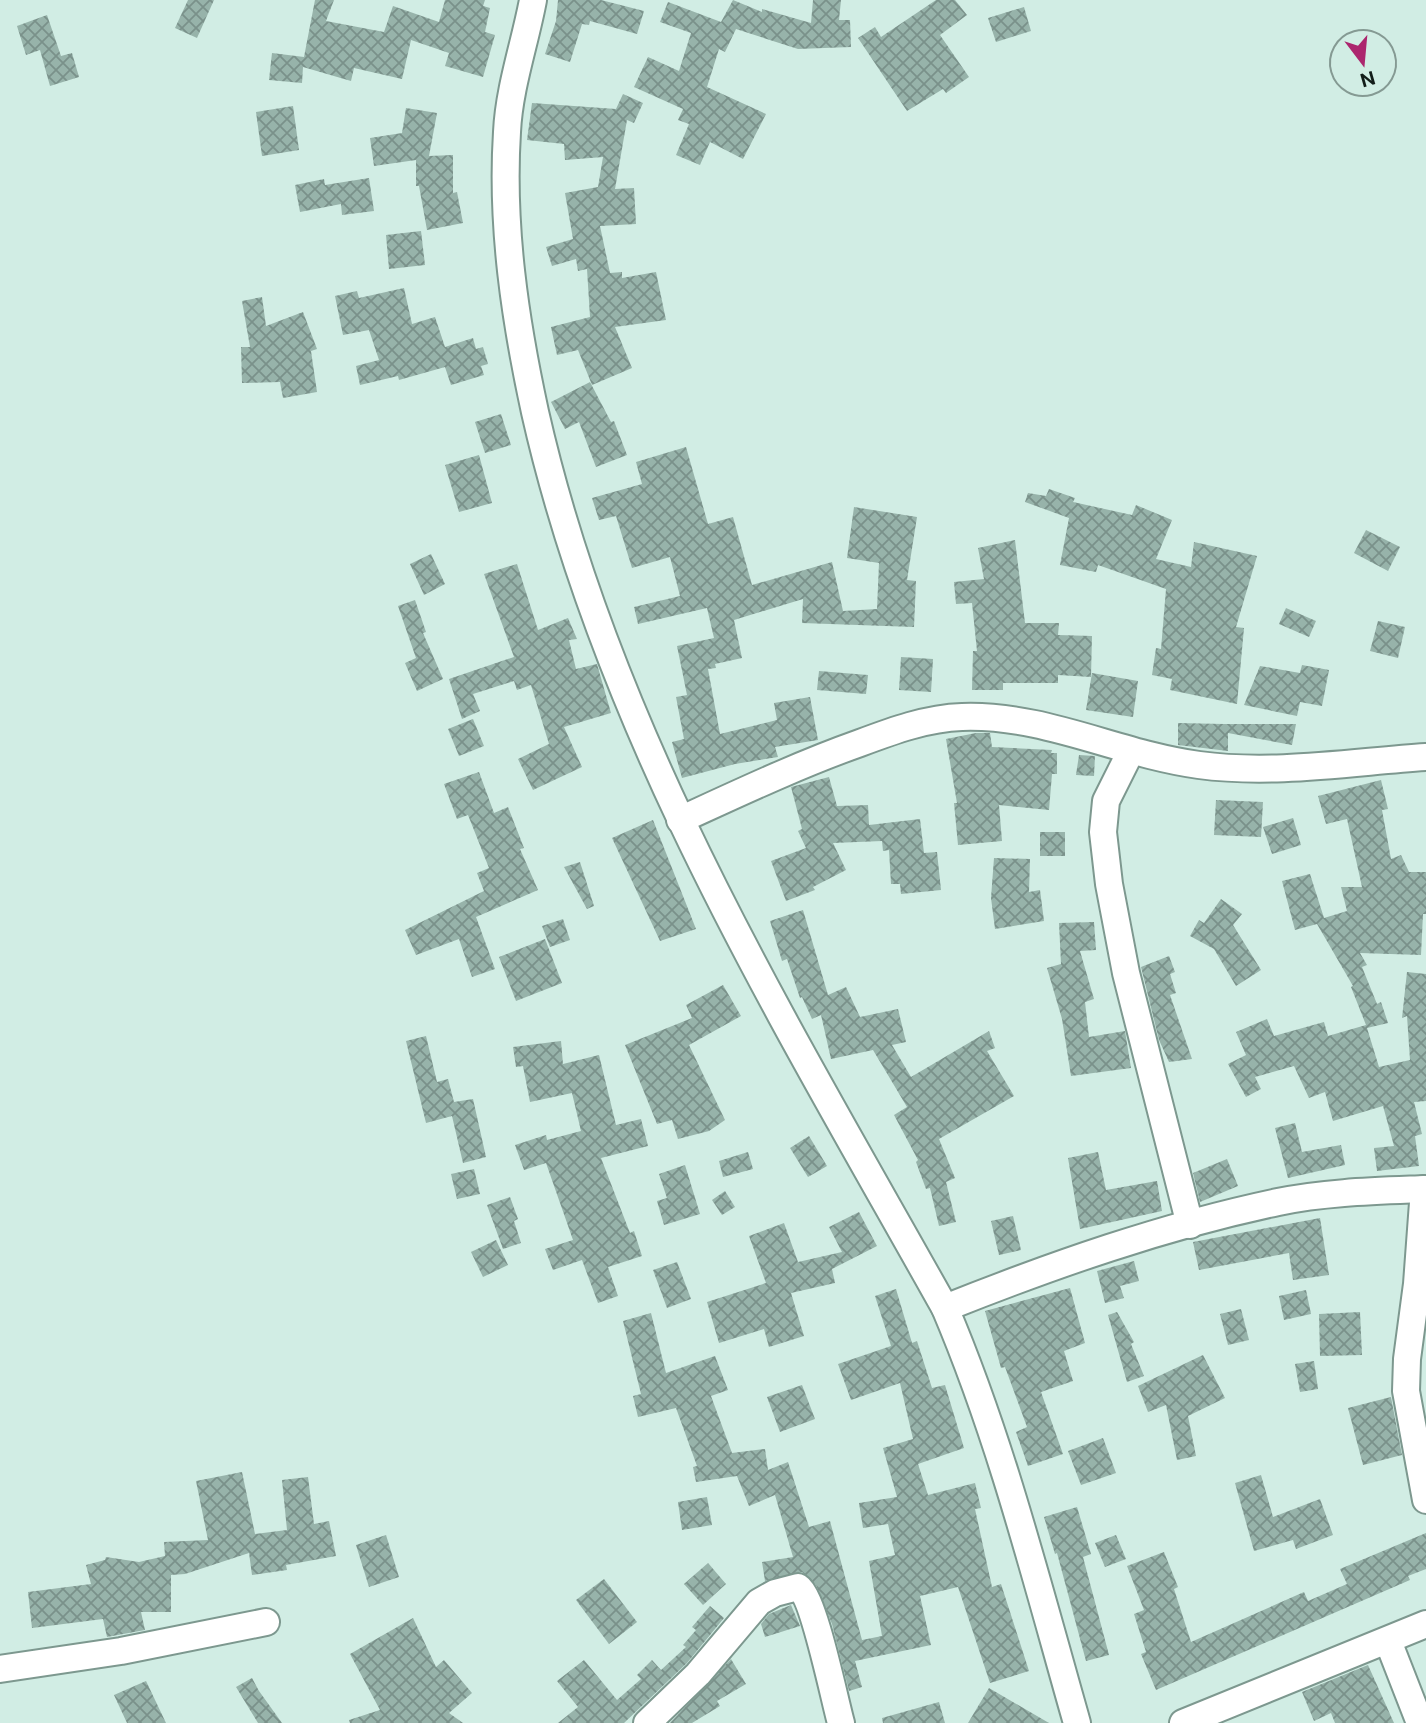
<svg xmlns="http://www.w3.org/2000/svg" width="1426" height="1723" font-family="'Public Sans',sans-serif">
<defs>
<pattern id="building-cross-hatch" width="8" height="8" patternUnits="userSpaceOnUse" patternTransform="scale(1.75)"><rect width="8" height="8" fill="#97b3aa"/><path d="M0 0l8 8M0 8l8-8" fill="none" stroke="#7a918a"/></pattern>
</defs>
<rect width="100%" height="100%" fill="#d1ede4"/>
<!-- building -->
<g fill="url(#building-cross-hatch)">
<polygon points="188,0 214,0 197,38 175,28"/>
<polygon points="315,0 334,0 326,21 384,32 393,6 439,22 445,0 485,0 483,6 490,8 485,32 495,35 483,77 445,66 449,53 411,40 402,79 354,68 351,81 303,67 302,83 269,80 272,53 304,57"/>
<polygon points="558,0 601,0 644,11 637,34 590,21 589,25 582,24 570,62 545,54 556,21"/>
<polygon points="733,0 762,12 762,9 811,23 813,0 841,0 839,20 850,20 851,47 798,49 736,29 725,52 719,49 707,87 766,114 743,159 710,142 700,165 676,155 689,124 678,120 683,109 634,87 648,57 679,71 691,33 660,22 668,2 721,22"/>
<polygon points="936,0 955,0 967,15 940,35 969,77 946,93 943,89 907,111 858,38 875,27 881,37"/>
<polygon points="1024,7 1031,31 996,42 988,18"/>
<polygon points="47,15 61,56 72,53 79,77 50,86 40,50 26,55 17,26"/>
<polygon points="623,94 643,103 634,123 627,120 615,189 634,188 636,224 600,226 610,273 622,272 622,278 656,272 666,320 615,327 632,368 592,385 578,350 557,355 551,327 590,317 587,269 578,271 576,259 552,266 546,247 573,239 565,193 598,187 603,157 565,160 564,144 527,140 532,103 616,109"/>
<polygon points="293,106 299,150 262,156 256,112"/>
<polygon points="406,108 437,113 429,156 453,155 453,193 457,192 463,223 427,230 419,186 416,186 416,160 374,166 370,138 402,133"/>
<polygon points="369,178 374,211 342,215 341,204 300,212 295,185 324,179 325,185"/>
<polygon points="421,231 425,265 389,269 386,235"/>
<polygon points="404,288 412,324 435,317 445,347 473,338 476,349 483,347 488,364 481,366 484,375 451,385 445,367 399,380 398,376 360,385 356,366 379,360 369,330 343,335 335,296 357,291 359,298"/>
<polygon points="262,297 266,326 303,312 317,349 311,351 317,392 283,398 280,382 242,383 241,347 250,347 242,301"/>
<polygon points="590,382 611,422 614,421 627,455 596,467 579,422 565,429 551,402"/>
<polygon points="501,414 511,445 485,453 475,422"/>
<polygon points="686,447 708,524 733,517 752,585 832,562 843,611 877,609 879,563 847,558 854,507 917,517 907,580 916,581 914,627 802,623 803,599 734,620 742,658 715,664 716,668 708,669 720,734 777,720 774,703 810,697 818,740 775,747 778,757 735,764 682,778 672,742 684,739 676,697 687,695 677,646 714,638 707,608 638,624 634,607 680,596 670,557 632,568 616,516 599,520 592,498 642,484 636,462"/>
<polygon points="479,455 492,503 459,512 445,465"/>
<polygon points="1049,489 1075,498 1073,502 1132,515 1136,505 1172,520 1156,559 1191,567 1194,542 1257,556 1236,627 1244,628 1237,704 1170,690 1172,679 1152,675 1156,648 1161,649 1166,589 1098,565 1096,572 1060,565 1069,518 1025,502 1028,493 1046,496"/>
<polygon points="1366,530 1400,547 1388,571 1354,553"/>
<polygon points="1015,540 1025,623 1059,623 1058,635 1092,636 1091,677 1058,675 1058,683 1003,683 1003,690 972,690 973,651 977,651 972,603 956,604 954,582 984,579 978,548"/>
<polygon points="431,554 445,584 424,595 410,564"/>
<polygon points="517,564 538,630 568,618 577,639 569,640 576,669 597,664 611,713 564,727 582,767 533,790 518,759 549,744 531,685 517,690 514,681 473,694 480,711 462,719 449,679 514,657 484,574"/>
<polygon points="415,600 426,632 423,633 443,679 417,691 405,663 416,658 398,606"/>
<polygon points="1286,608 1316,621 1309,637 1279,624"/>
<polygon points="1378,621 1405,627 1398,658 1370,651"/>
<polygon points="901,657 933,659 931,692 899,690"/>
<polygon points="1302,665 1329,670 1322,706 1300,702 1297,716 1244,705 1260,666 1300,673"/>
<polygon points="819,671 868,675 866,694 817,690"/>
<polygon points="1092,673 1138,681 1133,717 1086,710"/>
<polygon points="473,719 484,746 459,756 448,729"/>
<polygon points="1178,723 1224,724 1296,724 1292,745 1228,733 1228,751 1178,745"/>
<polygon points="976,733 990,733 992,747 1052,750 1051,753 1057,753 1057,774 1052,774 1049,810 999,805 1002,841 958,845 954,803 957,803 946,739"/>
<polygon points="1079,755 1095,756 1094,776 1076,775"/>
<polygon points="479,772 494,813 508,807 524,848 520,849 538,890 476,917 495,969 472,977 459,939 416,955 405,930 484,891 477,873 489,868 468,815 457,819 444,784"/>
<polygon points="829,777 837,806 868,805 869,825 920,819 924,853 937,852 941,890 901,894 900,884 891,884 889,850 883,851 882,841 833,843 846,870 813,887 815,890 786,901 771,861 806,848 798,831 802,829 791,787"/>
<polygon points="1381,780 1388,809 1382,810 1391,859 1401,855 1409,872 1426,872 1426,914 1423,914 1421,955 1360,953 1367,965 1362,967 1377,1004 1381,1002 1388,1023 1367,1028 1379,1067 1410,1060 1407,1016 1402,1018 1407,972 1426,974 1426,1101 1414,1102 1422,1134 1415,1136 1419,1166 1377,1171 1374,1148 1394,1146 1383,1106 1333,1121 1325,1092 1309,1098 1294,1066 1255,1077 1261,1089 1246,1097 1228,1064 1246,1055 1236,1032 1267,1019 1274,1036 1324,1022 1328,1036 1366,1025 1351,987 1353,986 1317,924 1295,930 1282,881 1310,874 1324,918 1347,911 1341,887 1362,887 1347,819 1326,824 1318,796"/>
<polygon points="1216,800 1263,802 1261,837 1214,835"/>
<polygon points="1293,818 1301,845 1272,854 1263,827"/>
<polygon points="653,820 696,929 660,941 612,838"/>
<rect x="1040" y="832" width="25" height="24"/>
<polygon points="994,858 1030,859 1029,892 1040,890 1044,921 995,929 991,898"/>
<polygon points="580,862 594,906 587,909 564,867"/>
<polygon points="1221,899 1242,914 1233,925 1261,970 1236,986 1214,949 1190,936 1199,920 1204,923"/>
<polygon points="803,910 828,995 846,987 860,1017 898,1009 906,1042 892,1045 911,1077 989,1031 995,1048 987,1051 1014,1096 939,1139 955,1178 946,1182 956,1222 939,1226 930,1188 926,1189 916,1162 918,1160 894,1115 907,1107 873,1050 831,1059 821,1015 812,1019 802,997 800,998 787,959 782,961 770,921"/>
<polygon points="563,919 570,940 550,947 542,926"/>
<polygon points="1094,922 1096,950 1080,951 1094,999 1085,1002 1089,1037 1125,1031 1131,1068 1071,1076 1062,1019 1047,968 1061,964 1059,923"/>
<polygon points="545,939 562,983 516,1001 499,957"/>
<polygon points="1169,956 1175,972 1170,974 1176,993 1170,995 1192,1059 1169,1062 1159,1040 1141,967"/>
<polygon points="723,985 741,1016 689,1045 725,1120 709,1131 678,1139 672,1120 657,1124 625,1045 692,1018 686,1005"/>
<polygon points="426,1036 437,1082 448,1079 454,1102 473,1099 486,1157 463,1163 452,1116 426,1123 406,1041"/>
<polygon points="561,1041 563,1064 599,1055 616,1125 641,1119 648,1146 601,1158 630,1233 634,1231 642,1256 608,1267 618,1296 598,1303 582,1260 553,1270 545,1249 573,1240 546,1163 524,1170 515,1145 546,1135 547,1140 581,1131 572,1093 530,1102 523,1066 516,1067 513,1047"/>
<polygon points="1295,1123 1302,1152 1341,1145 1345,1165 1288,1178 1275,1128"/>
<polygon points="809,1136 827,1166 808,1177 790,1148"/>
<polygon points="748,1152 753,1169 723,1177 719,1161"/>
<polygon points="1098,1152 1106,1190 1157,1181 1162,1211 1080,1229 1068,1158"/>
<polygon points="1227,1159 1238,1186 1200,1202 1193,1173"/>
<polygon points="685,1165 700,1214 664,1225 657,1201 667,1198 659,1174"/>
<polygon points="474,1169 480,1194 457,1199 451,1174"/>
<polygon points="725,1191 735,1207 722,1215 712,1200"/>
<polygon points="510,1197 518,1219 514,1221 521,1243 503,1249 487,1205"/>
<polygon points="859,1212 877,1246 832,1269 835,1283 791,1293 804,1336 769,1347 764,1329 719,1343 707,1302 766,1283 749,1236 784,1223 798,1262 842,1252 829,1227"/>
<polygon points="1013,1216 1021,1250 999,1255 991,1221"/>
<polygon points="1320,1218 1329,1275 1293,1280 1289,1253 1199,1270 1193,1242"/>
<polygon points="496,1240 508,1265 483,1277 471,1252"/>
<polygon points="1134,1261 1139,1281 1120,1286 1124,1298 1105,1303 1097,1271"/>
<polygon points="677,1262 691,1299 667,1308 653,1270"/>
<polygon points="1070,1288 1085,1343 1064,1351 1073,1381 1041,1392 1063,1454 1028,1466 1016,1432 1027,1427 1005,1367 1001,1368 985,1311"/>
<polygon points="896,1289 912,1343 917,1341 932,1388 945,1385 964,1448 918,1464 928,1495 975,1483 981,1508 975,1509 992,1587 1001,1584 1029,1671 990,1683 958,1587 920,1596 931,1645 855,1661 862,1687 849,1691 832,1624 816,1585 802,1572 765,1581 762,1562 793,1557 775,1495 749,1506 737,1476 696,1482 693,1467 697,1466 676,1408 638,1417 633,1396 641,1394 623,1321 651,1313 666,1373 715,1356 728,1390 711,1396 732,1453 765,1449 768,1470 788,1462 809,1527 830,1521 862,1640 882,1636 869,1561 895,1555 888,1524 863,1528 859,1503 897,1497 883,1448 913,1439 900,1383 851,1400 838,1364 891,1346 875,1296"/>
<polygon points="1306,1290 1311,1314 1284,1320 1279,1296"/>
<polygon points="1241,1309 1249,1340 1228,1345 1220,1314"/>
<polygon points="1117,1312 1134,1342 1131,1344 1144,1376 1127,1382 1108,1315"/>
<polygon points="1360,1312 1362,1355 1320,1356 1319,1314"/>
<polygon points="1203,1355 1225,1398 1188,1416 1196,1456 1177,1460 1166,1405 1148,1412 1138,1386"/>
<polygon points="1314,1361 1318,1389 1300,1392 1295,1364"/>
<polygon points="802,1385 815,1419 780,1432 767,1397"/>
<polygon points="1391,1397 1402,1455 1363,1465 1348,1408"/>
<polygon points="1103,1438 1116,1473 1081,1485 1068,1451"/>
<polygon points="242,1472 255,1534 287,1530 282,1480 308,1477 314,1524 329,1521 336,1556 286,1565 287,1570 252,1575 249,1553 185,1574 171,1575 171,1612 141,1612 145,1630 107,1637 103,1619 32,1628 28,1592 91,1584 86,1565 105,1560 106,1557 139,1562 165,1556 164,1542 208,1540 196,1481"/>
<polygon points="1261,1475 1273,1517 1320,1499 1333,1535 1296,1549 1293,1540 1254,1551 1235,1483"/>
<polygon points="707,1497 712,1525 682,1530 678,1502"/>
<polygon points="1077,1507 1091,1554 1083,1557 1109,1655 1086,1661 1057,1553 1055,1554 1044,1517"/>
<polygon points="1426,1533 1426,1569 1408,1576 1410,1580 1156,1690 1141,1654 1146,1652 1134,1614 1144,1610 1127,1566 1164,1552 1178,1587 1174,1589 1191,1642 1304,1592 1308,1601 1347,1584 1340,1569"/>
<polygon points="386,1535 399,1577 369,1587 356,1545"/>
<polygon points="1116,1535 1126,1559 1105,1567 1095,1543"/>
<polygon points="708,1563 726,1584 703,1605 684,1584"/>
<polygon points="604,1579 637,1622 609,1644 576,1600"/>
<polygon points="791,1605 800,1626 765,1637 761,1624 769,1614"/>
<polygon points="710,1606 724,1618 687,1663 624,1723 558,1723 578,1707 557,1681 584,1660 617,1700 641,1679 637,1675 652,1660 661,1670 686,1647 683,1645 696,1630 692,1627"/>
<polygon points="413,1618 436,1667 444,1660 472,1693 449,1713 463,1723 350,1723 349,1720 380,1710 350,1654"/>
<polygon points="731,1659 746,1684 717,1701 720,1706 692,1723 670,1723"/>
<polygon points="1368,1665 1394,1723 1335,1723 1331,1713 1314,1721 1302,1692"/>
<polygon points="252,1678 259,1691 282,1723 258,1723 236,1687"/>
<polygon points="146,1681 166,1723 127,1723 114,1695"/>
<polygon points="989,1688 1049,1723 968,1723"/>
<polygon points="939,1702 945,1723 883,1723 882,1718"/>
</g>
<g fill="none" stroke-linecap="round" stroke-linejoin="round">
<!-- minor casing -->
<g stroke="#7d988f" stroke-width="30">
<g id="minor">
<path d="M533,0C525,43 509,88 507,132C501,226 515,320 535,412C608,736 785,1022 945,1308C1002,1442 1037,1583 1077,1723"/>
<polyline points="1131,751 1106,801 1103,832 1109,884 1126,973 1190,1225"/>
<path d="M680,820C739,793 798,765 860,743C892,731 927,718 962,717C1045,714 1118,754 1199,765C1273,775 1352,762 1426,757"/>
<polyline points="1424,1189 1417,1284 1407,1359 1406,1391 1426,1500"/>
<path d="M945,1308C1053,1265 1164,1226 1278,1202C1326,1192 1377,1191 1426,1189"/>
<polyline points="1388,1641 1420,1723"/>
<polyline points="0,1669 121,1651 266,1622"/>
<path d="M647,1723L698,1674L759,1602L775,1593L798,1587C814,1597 834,1698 841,1723"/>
<polyline points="1183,1723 1426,1624"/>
</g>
</g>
<!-- minor -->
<use href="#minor" stroke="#fff" stroke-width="26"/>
</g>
<!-- north arrow -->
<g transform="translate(1363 63) rotate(164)"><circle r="33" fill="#d1ede4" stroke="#859a93" stroke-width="2"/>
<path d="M0-5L12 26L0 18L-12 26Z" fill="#ac266e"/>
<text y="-10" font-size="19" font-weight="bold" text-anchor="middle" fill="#121d19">N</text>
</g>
</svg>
